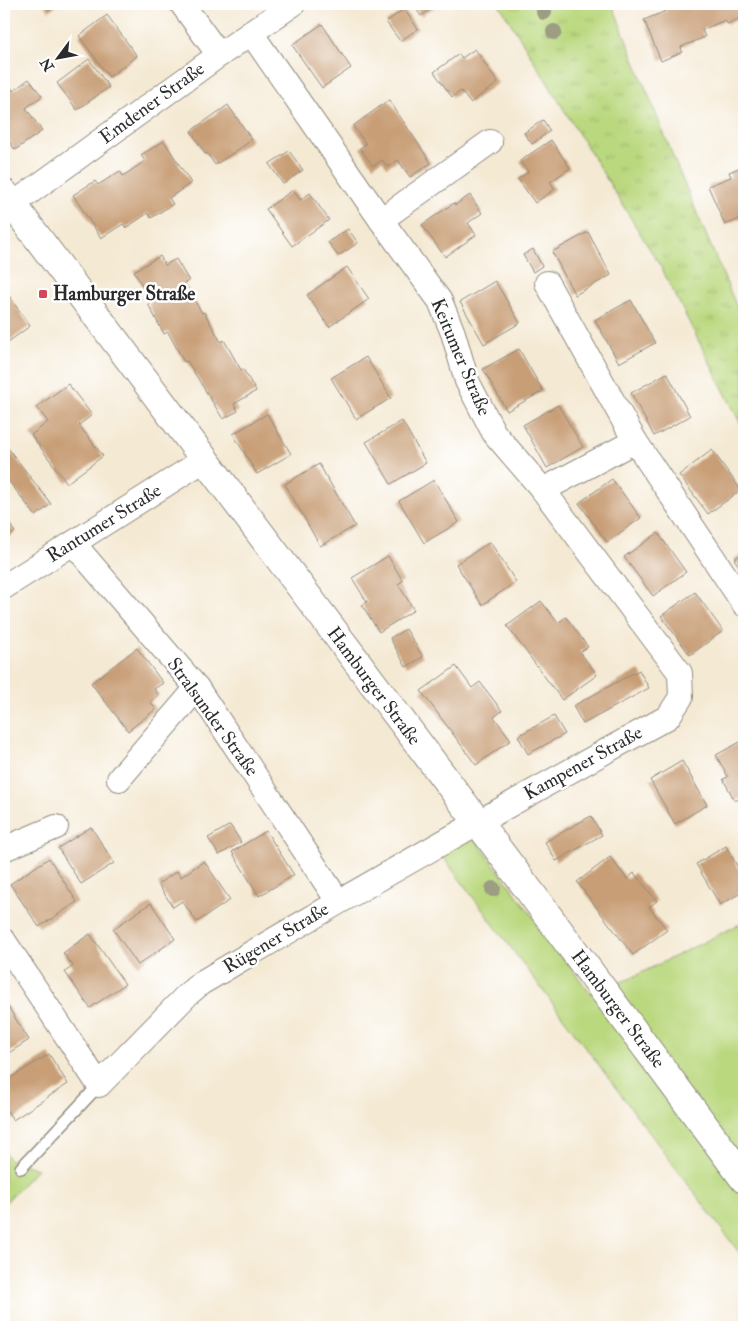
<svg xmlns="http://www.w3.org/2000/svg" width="748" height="1331" font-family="'IM FELL Double Pica',serif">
<defs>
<pattern id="park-tufts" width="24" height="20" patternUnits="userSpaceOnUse" patternTransform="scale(1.25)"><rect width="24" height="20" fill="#bad87e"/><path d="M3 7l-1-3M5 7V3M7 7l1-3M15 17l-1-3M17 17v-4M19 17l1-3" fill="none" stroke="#a0ba6d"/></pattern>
</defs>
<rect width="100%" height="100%" fill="#fff"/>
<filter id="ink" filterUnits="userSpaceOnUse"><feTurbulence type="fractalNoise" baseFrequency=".02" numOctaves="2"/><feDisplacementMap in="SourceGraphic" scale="10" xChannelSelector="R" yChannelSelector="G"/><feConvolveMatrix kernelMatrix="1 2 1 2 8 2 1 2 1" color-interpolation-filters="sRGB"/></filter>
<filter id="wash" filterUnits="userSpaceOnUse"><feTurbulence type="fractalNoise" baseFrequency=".0096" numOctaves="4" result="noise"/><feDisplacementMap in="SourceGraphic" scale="20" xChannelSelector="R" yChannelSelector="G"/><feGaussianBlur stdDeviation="1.12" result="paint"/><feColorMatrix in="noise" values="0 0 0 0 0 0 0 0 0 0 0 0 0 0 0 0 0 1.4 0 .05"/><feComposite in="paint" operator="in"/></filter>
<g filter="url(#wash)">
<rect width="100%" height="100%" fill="#f4e9d3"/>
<!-- grass -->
<g fill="#bad87e" stroke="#728254">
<polygon points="475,839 590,993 629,979 744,922 744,1259 440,853"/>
<polygon points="4,1151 9,1159 37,1169 4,1204"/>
</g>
<!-- park -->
<polygon fill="url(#park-tufts)" stroke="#728254" points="499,4 612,4 676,164 744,324 744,430 662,269"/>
<g id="blocks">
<!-- building -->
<g fill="#c89e76">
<polygon points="43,4 59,4 49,11"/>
<polygon points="413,4 439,4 421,16"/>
<polygon points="676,4 744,4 744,17 727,24 725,20 702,30 705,37 681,47 682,52 661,61 644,20 666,11 665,8"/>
<polygon points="404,9 418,29 400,41 386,22"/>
<polygon points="107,15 137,56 109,77 79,36"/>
<polygon points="322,24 351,68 322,88 292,45"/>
<polygon points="475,49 498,83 470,103 461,91 452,97 434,72 459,54 462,58"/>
<polygon points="89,59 109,87 77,110 57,83"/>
<polygon points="29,79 42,96 26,108 42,131 15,150 4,134 4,87 8,84 13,91"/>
<polygon points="389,100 431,163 410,177 398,160 387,167 382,160 373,166 360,148 366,144 353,126"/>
<polygon points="228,105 252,140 215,165 207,153 205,154 191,131"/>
<polygon points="543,120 550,131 532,144 524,133"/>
<polygon points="551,140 570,168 550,182 555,189 535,203 518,179 528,172 520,161"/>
<polygon points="164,141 191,183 169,198 173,204 151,218 148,213 126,228 123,224 101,238 73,195 95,181 98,185 120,171 123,176 145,161 141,155"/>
<polygon points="289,151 303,170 283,184 269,164"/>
<polygon points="744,166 744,217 725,225 708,186 731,177 729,172"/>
<polygon points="293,190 300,200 310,193 329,220 292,246 266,209"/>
<polygon points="470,195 482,213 468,223 476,235 445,257 422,225 454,203 455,205"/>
<polygon points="348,229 358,243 338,256 328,242"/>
<polygon points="588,232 611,275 575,295 552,252"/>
<polygon points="533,249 542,266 533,272 523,255"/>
<polygon points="160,256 165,265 176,259 189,281 184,283 202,313 204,312 221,342 224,340 241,370 243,369 256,391 234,404 238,411 223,419 187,361 184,362 168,332 164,334 148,304 151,302 134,271"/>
<polygon points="347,267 369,299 329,327 307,295"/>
<polygon points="495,281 520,323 484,344 460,302"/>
<polygon points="4,289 30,326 4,345"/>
<polygon points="631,300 655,343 619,363 595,320"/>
<polygon points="519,349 543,391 507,411 483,369"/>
<polygon points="366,357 391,398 356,419 331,378"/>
<polygon points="667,373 690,416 654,436 631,393"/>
<polygon points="68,384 92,415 79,425 103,456 67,483 31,435 48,422 37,407"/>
<polygon points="558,405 583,447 547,468 523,425"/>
<polygon points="267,414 291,454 257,474 233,434"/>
<polygon points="402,421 426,463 391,484 366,442"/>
<polygon points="4,443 51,504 36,516 4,475"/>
<polygon points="712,450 741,490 708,514 679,475"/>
<polygon points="319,464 355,526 320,546 285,484"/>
<polygon points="612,479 641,518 607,542 579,503"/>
<polygon points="434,480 459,522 424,543 399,501"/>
<polygon points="4,517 15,532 4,541"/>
<polygon points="658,533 686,572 653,596 624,557"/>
<polygon points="490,542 516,582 482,605 456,564"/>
<polygon points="744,552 744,573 734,559"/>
<polygon points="388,556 403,581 398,584 414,610 379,632 362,605 367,602 352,578"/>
<polygon points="695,592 723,631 690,655 661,616"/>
<polygon points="541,601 558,623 566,617 588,647 580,652 597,675 562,700 507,626"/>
<polygon points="406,629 423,657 406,667 390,638"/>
<polygon points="137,648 163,683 154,689 159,695 150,702 156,709 128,731 91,683"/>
<polygon points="456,666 472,688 480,682 502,711 494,717 511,740 476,765 421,691"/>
<polygon points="639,670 649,688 583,724 573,706"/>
<polygon points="554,716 565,734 528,754 518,736"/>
<polygon points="744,740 744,796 735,801 723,779 728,777 716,755"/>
<polygon points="682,761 707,805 675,824 650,780"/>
<polygon points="591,816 602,835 556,861 545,842"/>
<polygon points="230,825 241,842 219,855 208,838"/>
<polygon points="91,827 114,863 81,884 58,848"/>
<polygon points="266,831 294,875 259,896 232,852"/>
<polygon points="726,846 744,878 744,891 720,905 696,864"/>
<polygon points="610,857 627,879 634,873 657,901 649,907 667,930 633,955 577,882"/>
<polygon points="49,858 77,902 39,927 10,884"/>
<polygon points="204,861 230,900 197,922 182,901 173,907 158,884 177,871 181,877"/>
<polygon points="151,903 175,939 138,965 113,929"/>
<polygon points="90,934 125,984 90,1008 65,972 73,966 63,953"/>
<polygon points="5,1002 29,1040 4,1056 4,1003"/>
<polygon points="49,1054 68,1084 13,1120 4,1106 4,1071 9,1079"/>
</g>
</g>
</g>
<g filter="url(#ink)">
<use href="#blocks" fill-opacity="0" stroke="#908a7f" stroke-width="1"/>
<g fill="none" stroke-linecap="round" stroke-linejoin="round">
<!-- lane casing -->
<g stroke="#908a7f" stroke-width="14">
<polyline id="lane" points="21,1168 99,1085"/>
</g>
<!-- street casing -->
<g stroke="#908a7f" stroke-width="26">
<g id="street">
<polyline points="182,4 219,55"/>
<polyline points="12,205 219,55 293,4"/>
<polyline points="381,220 490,142"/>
<polyline points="547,283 635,441"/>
<polyline points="543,490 635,441 744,604"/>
<polyline points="73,543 197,688 338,901"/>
<polyline points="4,587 204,460"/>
<polyline points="119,779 197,688"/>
<polyline points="4,849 56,827"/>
<path d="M4,941L99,1085L187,995L201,983C355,891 511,803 668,717L681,697L680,673L543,490L494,433L467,381L453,333L440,301L381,220L251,33"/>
</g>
</g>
<!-- secondary casing -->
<g stroke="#908a7f" stroke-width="30">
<polyline id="secondary" points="4,193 531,893 744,1179"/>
</g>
<!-- lane -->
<use href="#lane" stroke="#fff" stroke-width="11"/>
<!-- street -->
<use href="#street" stroke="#fff" stroke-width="24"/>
<!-- secondary -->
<use href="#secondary" stroke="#fff" stroke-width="28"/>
</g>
<!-- trees -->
<g fill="#9d9d84">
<circle cx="544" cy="12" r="8"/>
<circle cx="554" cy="32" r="8"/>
<circle cx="493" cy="889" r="8"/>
</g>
</g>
<!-- markers -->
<rect fill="#d1495b" stroke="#fff" stroke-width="2" x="38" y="289" width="10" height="10" rx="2.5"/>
<g text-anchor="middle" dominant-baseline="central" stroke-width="5" stroke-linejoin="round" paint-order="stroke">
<!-- street labels -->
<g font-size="19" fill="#2b2b2b" stroke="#fff">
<text transform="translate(152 103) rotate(-36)">Emdener Straße</text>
<text transform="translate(461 357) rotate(67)">Keitumer Straße</text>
<text transform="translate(104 523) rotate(-32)">Rantumer Straße</text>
<text transform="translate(374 686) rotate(53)">Hamburger Straße</text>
<text transform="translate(213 717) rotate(54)">Stralsunder Straße</text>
<text transform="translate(583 763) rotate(-29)">Kampener Straße</text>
<text transform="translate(276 938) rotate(-31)">Rügener Straße</text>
<text transform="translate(618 1009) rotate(53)">Hamburger Straße</text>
</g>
<!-- poi labels -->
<g font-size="19" font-weight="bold" fill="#2b2b2b" stroke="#fff" text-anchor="start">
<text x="53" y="294">Hamburger Straße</text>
</g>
</g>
<!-- margin -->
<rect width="748" height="1331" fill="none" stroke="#fff" stroke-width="20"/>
<!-- north arrow -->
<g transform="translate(58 58) rotate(238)" stroke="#ffffff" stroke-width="4" paint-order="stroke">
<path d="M0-4L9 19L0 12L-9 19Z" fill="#2b2b2b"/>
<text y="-8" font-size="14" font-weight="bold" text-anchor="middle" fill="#2b2b2b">N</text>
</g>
</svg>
